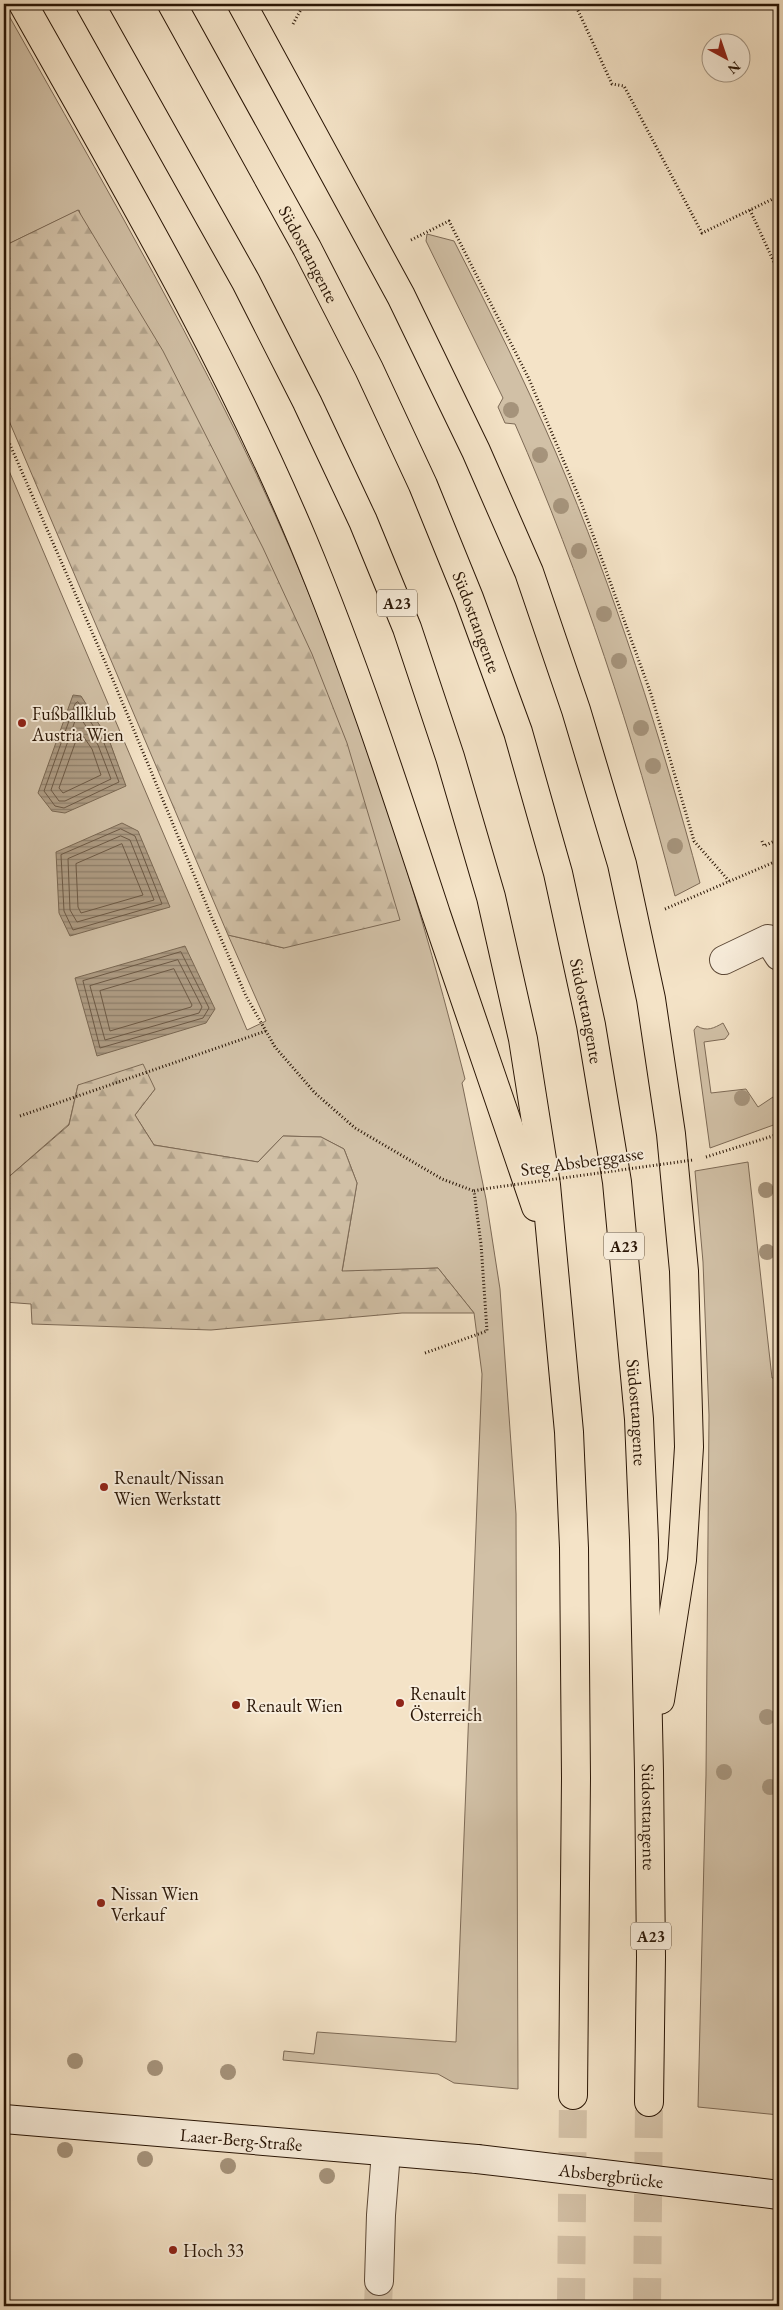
<svg xmlns="http://www.w3.org/2000/svg" width="783" height="2310" font-family="'EB Garamond',serif">
<defs>
<pattern id="forest-firs" width="22" height="20" patternUnits="userSpaceOnUse" patternTransform="scale(1.25)"><rect width="22" height="20" fill="#d1c0a6"/><path d="M5 1l3.5 6h-7zM16 11l3.5 6h-7z" fill="#b3a48d"/></pattern>
<pattern id="water-rules" width="6" height="5" patternUnits="userSpaceOnUse" patternTransform="scale(1.25)"><rect width="6" height="5" fill="#af9d85"/><path d="M0 2.5h6" fill="none" stroke="#8e7f6b"/></pattern>
</defs>
<rect width="100%" height="100%" fill="#f4e3c7"/>
<filter id="stains"><feTurbulence type="fractalNoise" baseFrequency=".004" numOctaves="4"/><feColorMatrix values="0 0 0 0 .2 0 0 0 0 .09 0 0 0 0 .02 0 0 0 .5 -.17"/></filter>
<radialGradient id="worn" r=".72"><stop offset=".6" stop-color="#630" stop-opacity="0"/><stop offset="1" stop-color="#630" stop-opacity=".3"/></radialGradient>
<!-- grass -->
<g fill="#d1c0a6" stroke="#7d6a56" fill-rule="evenodd">
<path d="M4,7C84,149 166,290 238,436C339,640 409,859 465,1079L462,1083L486,1199L500,1289L516,1514L518,2089L454,2083L438,2074L283,2060L284,2051L314,2054L317,2032L456,2042L482,1374L474,1313L438,1268L342,1272L357,1183L344,1149L321,1137L283,1136L258,1162L154,1145L135,1115L155,1089L78,1085L69,1124L4,1181V459L247,1030L266,1021L228,935L284,948L79,210L4,246ZM81,697L109,740L125,786Z"/>
<path d="M427,234L454,241C490,311 525,381 556,453C615,592 661,737 700,883L675,896C633,734 582,577 515,424L505,423L498,407L503,398L426,241Z"/>
<path d="M723,1023L729,1034L725,1039L704,1042L711,1093L746,1089L758,1107L779,1093V1123L710,1148L694,1030L697,1026C707,1032 714,1028 723,1023Z"/>
<polygon points="748,1162 772,1378 779,1378 779,2115 698,2107 706,1775 709,1415 703,1262 695,1171"/>
</g>
<!-- forest -->
<g fill="url(#forest-firs)" stroke="#7d6a56">
<polygon points="78,210 163,351 263,548 312,654 347,743 400,920 284,948 228,935 4,409 4,246"/>
<polygon points="143,1064 155,1089 135,1115 154,1145 258,1162 283,1136 321,1137 344,1149 357,1183 342,1271 438,1268 474,1313 402,1313 211,1330 32,1324 31,1304 4,1302 4,1181 69,1125 78,1085"/>
</g>
<!-- water -->
<g fill="url(#water-rules)" stroke="#796752">
<polygon points="73,695 81,696 109,740 126,786 65,813 52,811 38,793"/>
<polygon points="122,823 138,831 170,907 70,936 59,913 56,852"/>
<polygon points="185,946 215,1009 206,1023 97,1056 75,978"/>
</g>
<g fill="none" stroke-linecap="round" stroke-linejoin="round">
<!-- shore -->
<g stroke="#6c5945" stroke-width="1">
<polygon points="78,702 104,743 119,782 64,808 55,806 44,791 75,704"/>
<polygon points="80,717 98,745 111,779 65,801 59,801 51,790 76,718"/>
<polygon points="81,733 92,749 101,775 63,793 59,788 78,735"/>
<polygon points="121,829 135,836 162,904 73,930 64,911 61,855"/>
<polygon points="121,836 130,840 154,900 77,922 70,910 68,859"/>
<polygon points="122,844 143,895 81,913 78,907 76,864"/>
<polygon points="181,952 209,1008 203,1018 100,1048 83,981"/>
<polygon points="178,960 202,1007 199,1013 105,1040 90,986"/>
<polygon points="174,969 192,1005 191,1007 110,1031 100,991"/>
</g>
<!-- minor-tunnel -->
<polyline stroke="#d6c4aa" stroke-width="28" stroke-dasharray="28 14" stroke-linecap="butt" points="378,2306 379,2281"/>
<!-- motorway-tunnel -->
<g stroke="#d6c4aa" stroke-width="28" stroke-dasharray="28 14" stroke-linecap="butt">
<polyline points="571,2306 573,2095"/>
<polyline points="647,2306 649,2102"/>
</g>
<!-- minor casing -->
<g stroke="#5c4836" stroke-width="30">
<g id="minor">
<polyline points="724,960 768,939 779,956"/>
<polyline points="379,2281 381,2215 386,2152"/>
</g>
</g>
<!-- secondary casing -->
<g stroke="#291505" stroke-width="30">
<g id="secondary">
<path id="s1" d="M4,2119L477,2159"/>
<polyline points="746,2191 779,2195"/>
</g>
</g>
<!-- motorway casing -->
<g stroke="#291505" stroke-width="30">
<g id="motorway">
<path d="M23,4C122,180 225,355 303,541C354,663 395,789 436,914C469,1012 503,1109 536,1207"/>
<polyline points="90,4 246,282 307,402 363,521 407,628 450,757 491,897 523,1039 546,1185 569,1432 574,1548 576,1778 573,2095"/>
<path id="s2" d="M172,4L307,248L369,369L423,485L469,598L518,732L558,873L591,1025L617,1182L639,1419L644,1540L649,1771L651,1957L649,2102"/>
<polyline points="242,4 401,296 476,451 529,572 576,710 622,864 651,999 671,1134 684,1271 689,1447 682,1560 660,1700"/>
</g>
</g>
<!-- path -->
<g stroke="#291505" stroke-width="3" stroke-dasharray="1 2.5" stroke-linecap="butt">
<polyline points="575,4 612,84 624,86 702,233 779,196"/>
<polyline points="293,24 304,4"/>
<polyline points="750,210 779,273"/>
<polyline points="411,240 449,221 529,379 581,502 651,694 694,841 729,881"/>
<polyline points="4,431 113,680 212,918 246,996 275,1047 315,1093 355,1128 442,1179 474,1191"/>
<polyline points="762,841 764,846 779,839"/>
<polyline points="665,909 779,860"/>
<polyline points="20,1116 266,1031"/>
<polyline points="706,1157 779,1134"/>
<polyline points="474,1191 483,1189"/>
<polyline points="425,1353 487,1331 481,1244 474,1191"/>
</g>
<!-- minor -->
<use href="#minor" stroke="#f8eddb" stroke-width="28"/>
<!-- secondary -->
<use href="#secondary" stroke="#f8eddb" stroke-width="28"/>
<!-- motorway -->
<use href="#motorway" stroke="#f4e3c7" stroke-width="28"/>
<!-- secondary-bridge casing -->
<g stroke="#291505" stroke-width="30" stroke-linecap="butt">
<g id="secondary-bridge">
<path id="s3" d="M477,2159L746,2191"/>
</g>
</g>
<!-- path-bridge -->
<polyline stroke="#291505" stroke-width="3" stroke-dasharray="1 2.5" stroke-linecap="butt" points="483,1189 693,1160"/>
<!-- secondary-bridge -->
<use href="#secondary-bridge" stroke="#f8eddb" stroke-width="28"/>
</g>
<!-- trees -->
<g fill="#a5937b">
<circle cx="511" cy="410" r="8"/>
<circle cx="540" cy="455" r="8"/>
<circle cx="561" cy="506" r="8"/>
<circle cx="579" cy="551" r="8"/>
<circle cx="604" cy="614" r="8"/>
<circle cx="619" cy="661" r="8"/>
<circle cx="641" cy="728" r="8"/>
<circle cx="653" cy="766" r="8"/>
<circle cx="675" cy="846" r="8"/>
<circle cx="742" cy="1098" r="8"/>
<circle cx="766" cy="1190" r="8"/>
<circle cx="767" cy="1252" r="8"/>
<circle cx="767" cy="1717" r="8"/>
<circle cx="724" cy="1772" r="8"/>
<circle cx="770" cy="1787" r="8"/>
<circle cx="75" cy="2061" r="8"/>
<circle cx="155" cy="2068" r="8"/>
<circle cx="228" cy="2072" r="8"/>
<circle cx="65" cy="2150" r="8"/>
<circle cx="145" cy="2159" r="8"/>
<circle cx="228" cy="2166" r="8"/>
<circle cx="327" cy="2176" r="8"/>
</g>
<!-- markers -->
<g fill="#8f2418" stroke="#f8eddb" stroke-width="2">
<circle cx="22" cy="723" r="5"/>
<circle cx="104" cy="1487" r="5"/>
<circle cx="400" cy="1703" r="5"/>
<circle cx="236" cy="1705" r="5"/>
<circle cx="101" cy="1903" r="5"/>
<circle cx="173" cy="2250" r="5"/>
</g>
<g text-anchor="middle" dominant-baseline="central" stroke-width="4" stroke-linejoin="round" paint-order="stroke">
<!-- shield labels -->
<g fill="#f8eddb" stroke="#675645" stroke-width="1">
<rect x="377" y="589.5" width="40" height="27" rx="4"/>
<rect x="604" y="1232.5" width="40" height="27" rx="4"/>
<rect x="631" y="1922.5" width="40" height="27" rx="4"/>
</g>
<g font-size="16" font-weight="bold" fill="#291505">
<text x="397" y="603">A23</text>
<text x="624" y="1246">A23</text>
<text x="651" y="1936">A23</text>
</g>
<!-- street labels -->
<g font-size="18" fill="#291505" stroke="#f8eddb">
<text stroke="none"><textPath href="#s2" startOffset="285">Südosttangente</textPath></text>
<text stroke="none"><textPath href="#s2" startOffset="690">Südosttangente</textPath></text>
<text stroke="none"><textPath href="#s2" startOffset="1095">Südosttangente</textPath></text>
<text transform="translate(582 1161) rotate(-8)">Steg Absberggasse</text>
<text stroke="none"><textPath href="#s2" startOffset="1500">Südosttangente</textPath></text>
<text stroke="none"><textPath href="#s2" startOffset="1905">Südosttangente</textPath></text>
<text stroke="none"><textPath href="#s1" startOffset="238">Laaer-Berg-Straße</textPath></text>
<text stroke="none"><textPath href="#s3" startOffset="135">Absbergbrücke</textPath></text>
</g>
<!-- poi labels -->
<g font-size="18" fill="#291505" stroke="#f8eddb" text-anchor="start">
<text x="32" y="713">Fußballklub<tspan x="32" dy="21">Austria Wien</tspan></text>
<text x="114" y="1477">Renault/Nissan<tspan x="114" dy="21">Wien Werkstatt</tspan></text>
<text x="410" y="1693">Renault<tspan x="410" dy="21">Österreich</tspan></text>
<text x="246" y="1705">Renault Wien</text>
<text x="111" y="1893">Nissan Wien<tspan x="111" dy="21">Verkauf</tspan></text>
<text x="183" y="2250">Hoch 33</text>
</g>
</g>
<!-- margin -->
<rect width="783" height="2310" fill="none" stroke="#f4e3c7" stroke-width="20"/>
<rect x="5" y="5" width="773" height="2300" fill="none" stroke="#291505" stroke-width="2.5"/>
<rect x="10" y="10" width="763" height="2290" fill="none" stroke="#291505"/>
<!-- north arrow -->
<g transform="translate(726 58) rotate(140)"><circle r="24" fill="#f8eddb" stroke="#a59785"/>
<path d="M0-4L9 19L0 12L-9 19Z" fill="#8f2418"/>
<text y="-8" font-size="14" font-weight="bold" text-anchor="middle" fill="#291505">N</text>
</g>
<rect width="100%" height="100%" filter="url(#stains)"/>
<rect width="100%" height="100%" fill="url(#worn)"/>
</svg>
